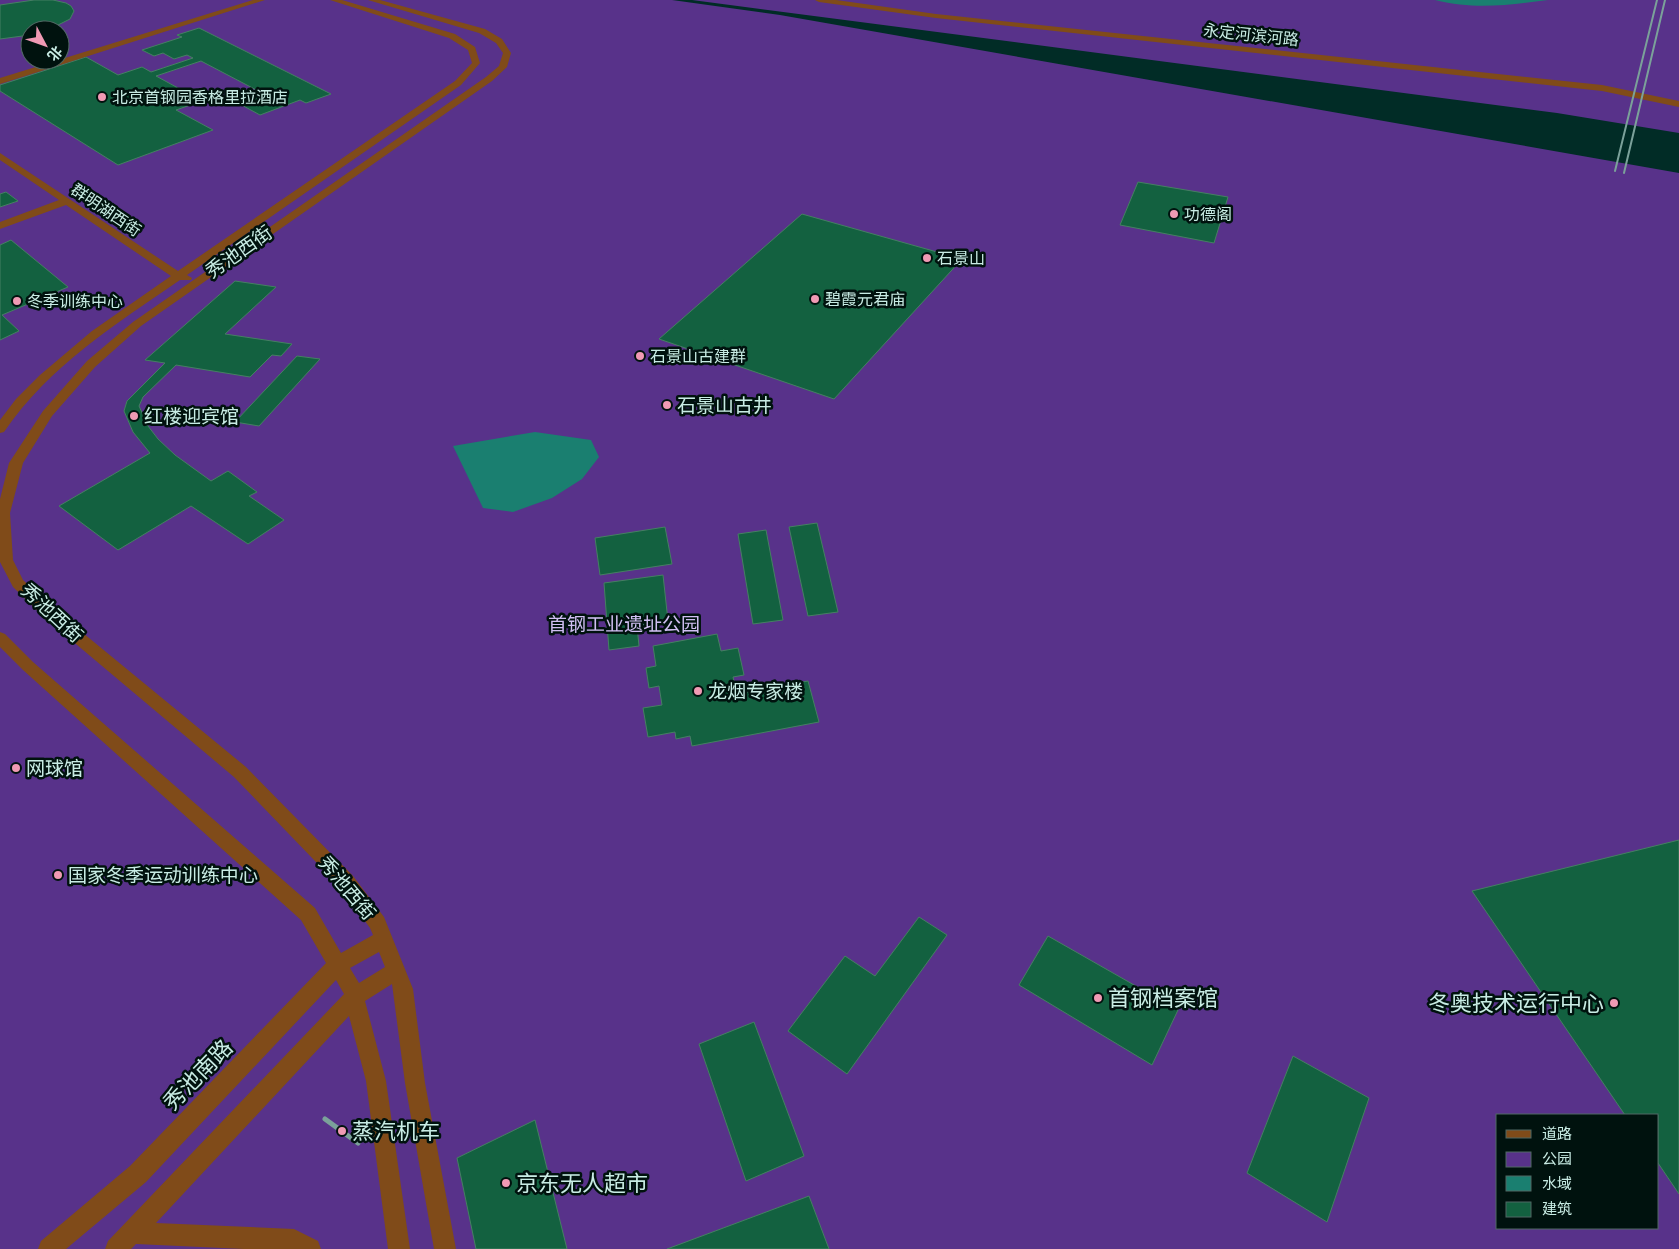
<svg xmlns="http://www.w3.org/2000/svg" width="1679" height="1249" font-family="Cabin,'Noto Sans SC',sans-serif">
<rect width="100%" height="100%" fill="#012c26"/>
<!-- green -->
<g fill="#58328a" fill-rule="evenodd">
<path d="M0,0H672L780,15L1679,173V1249H0ZM30,30H60V60H30ZM1498,1115H1658V1228H1498Z"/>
<polygon points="692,0 1679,0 1679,133 1557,113"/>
</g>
<!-- water -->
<g fill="#1a7f70">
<path d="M1435,0H1548C1507,5 1476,10 1435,0Z"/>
<polygon points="535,432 591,440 599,457 582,479 552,498 513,512 483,508 453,446"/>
</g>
<!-- building -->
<g fill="#136140" stroke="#458062">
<polygon points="34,0 53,0 66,3 71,6 74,11 70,19 50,29 30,30 30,35 0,39 0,5"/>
<polygon points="199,28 331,94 306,103 300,100 260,115 238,103 264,94 201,61 156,76 202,101 176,110 213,130 118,165 0,91 0,85 86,57 118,75 142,67 151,72 193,58 187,55 174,59 163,53 154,56 142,50 182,37 177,35"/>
<polygon points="1138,182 1228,197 1214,243 1120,225"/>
<polygon points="6,192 18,201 0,207 0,194"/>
<polygon points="802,214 962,259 834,399 659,339"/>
<polygon points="11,240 68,287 2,315 19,331 0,340 0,245"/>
<polygon points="235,281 276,287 225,334 292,344 281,356 272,355 250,377 176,365 143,397 139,406 148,426 158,439 175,455 211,481 228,471 257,492 249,496 284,520 248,544 191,506 118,550 59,506 150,453 133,432 124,411 127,401 165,363 145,360"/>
<polygon points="297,356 320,359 259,426 235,422"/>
<polygon points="817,523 838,612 808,616 789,527"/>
<polygon points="665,527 672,564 600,575 595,538"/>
<polygon points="766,530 783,620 753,624 738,534"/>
<polygon points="663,575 668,621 637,626 639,646 609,650 604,583"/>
<polygon points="717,634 721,651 738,648 744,675 733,677 737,694 808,681 819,722 692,746 690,736 676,739 675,732 648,737 643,708 662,705 659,686 649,688 646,668 656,666 653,646"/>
<polygon points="1679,840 1679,1194 1658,1163 1658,1115 1625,1115 1472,891"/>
<polygon points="919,917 947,935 847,1074 788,1031 845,956 875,976"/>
<polygon points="1048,936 1178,1010 1152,1065 1019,985"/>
<polygon points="754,1022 804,1156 746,1181 699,1044"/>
<polygon points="1293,1056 1369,1098 1327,1222 1247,1173"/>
<polygon points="535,1120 567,1249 476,1249 457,1158"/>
<polygon points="809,1196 829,1249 667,1249"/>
</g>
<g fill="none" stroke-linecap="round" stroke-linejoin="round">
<!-- minor -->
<g fill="#804b19" fill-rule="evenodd">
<polygon points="253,0 265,0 0,84 0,78"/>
<path d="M330,0H342L455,34L475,47L480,63L461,85L187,275L192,278L191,280H180C116,324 49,366 4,432L0,433V420L16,399L40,375L92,331L171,276L66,205L0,229V222L59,200L0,160V153L178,271L455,81L472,63L468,50L449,38Z"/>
<path d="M368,0H380L485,29L502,39L511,53L507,67L492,81L141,326L95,367L52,416L23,463L10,513L13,560L23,580L55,610L246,767L353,876L384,917L413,989L425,1083L456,1249H434L405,1083L392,984L365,1001L386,1081L410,1249H388L366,1081L349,1016L156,1223L294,1229L318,1241L321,1249H244L136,1244L131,1249H105L108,1241L344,994L336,980L146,1182L66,1249H38L41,1241L130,1166L326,963L301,920L23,670L0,647V632L5,634L33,662L315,908L341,953L373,935L370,928L341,888L234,777L45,618L13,587L0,562V499L9,463L43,411L87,361L133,322L486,77L499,66L503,53L496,43L479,33ZM379,952L385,967L359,983L350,968Z"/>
<polygon points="815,0 836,0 936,14 1602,85 1679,101 1679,107 1602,91 936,18 819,2"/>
</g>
<!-- rail-far1 -->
<g stroke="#7ba19a" stroke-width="2">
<polyline points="1615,171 1657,0"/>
<polyline points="1624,173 1665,0"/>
</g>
<!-- rail -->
<polyline stroke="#7ba19a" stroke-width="5" points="325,1119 358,1143"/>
</g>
<!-- markers -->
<g fill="#f09ab4" stroke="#00120e" stroke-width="2">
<circle cx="102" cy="97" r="5"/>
<circle cx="1174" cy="214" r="5"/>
<circle cx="927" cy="258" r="5"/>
<circle cx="815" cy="299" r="5"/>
<circle cx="17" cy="301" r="5"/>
<circle cx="640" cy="356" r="5"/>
<circle cx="667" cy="405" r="5"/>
<circle cx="134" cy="416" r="5"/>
<circle cx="698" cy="691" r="5"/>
<circle cx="16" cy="768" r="5"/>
<circle cx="58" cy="875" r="5"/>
<circle cx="1098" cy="998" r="5"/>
<circle cx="1614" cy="1003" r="5"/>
<circle cx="342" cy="1131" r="5"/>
<circle cx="506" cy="1183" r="5"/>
</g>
<g text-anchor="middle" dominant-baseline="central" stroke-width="5" stroke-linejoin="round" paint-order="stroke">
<!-- far-street labels -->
<g font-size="16" fill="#c8ece4" stroke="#00120e">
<text transform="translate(1251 35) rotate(6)">永定河滨河路</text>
<text transform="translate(106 210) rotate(34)">群明湖西街</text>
</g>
<!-- far-poi labels -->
<g font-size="16" fill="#c8ece4" stroke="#00120e" text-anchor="start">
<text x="112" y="97">北京首钢园香格里拉酒店</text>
<text x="1184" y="214">功德阁</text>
<text x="937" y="258">石景山</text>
<text x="825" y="299">碧霞元君庙</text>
<text x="27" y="301">冬季训练中心</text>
<text x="650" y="356">石景山古建群</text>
</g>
<!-- street labels -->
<g font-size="19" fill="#c8ece4" stroke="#00120e">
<text transform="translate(239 252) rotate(-35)">秀池西街</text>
<text transform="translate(52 613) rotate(43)">秀池西街</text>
<text transform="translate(347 888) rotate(50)">秀池西街</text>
</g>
<!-- poi labels -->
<g font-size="19" fill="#c8ece4" stroke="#00120e" text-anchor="start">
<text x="677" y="405">石景山古井</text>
<text x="144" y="416">红楼迎宾馆</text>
<text x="708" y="691">龙烟专家楼</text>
<text x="26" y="768">网球馆</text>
<text x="68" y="875">国家冬季运动训练中心</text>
</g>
<!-- park labels -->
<g font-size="19" fill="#d0bff2" stroke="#00120e">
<text x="624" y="624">首钢工业遗址公园</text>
</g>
<!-- near-poi labels -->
<g font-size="22" fill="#c8ece4" stroke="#00120e" text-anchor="start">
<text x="1108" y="998">首钢档案馆</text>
<text x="1604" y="1003" text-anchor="end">冬奥技术运行中心</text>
<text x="352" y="1131">蒸汽机车</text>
<text x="516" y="1183">京东无人超市</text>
</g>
<!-- near-street labels -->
<g font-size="22" fill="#c8ece4" stroke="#00120e">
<text transform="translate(198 1075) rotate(-46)">秀池南路</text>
</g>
</g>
<!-- legend -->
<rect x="1496" y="1114" width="162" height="115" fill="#00120e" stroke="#506964"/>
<rect x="1506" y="1130" width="25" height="8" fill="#804b19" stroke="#506964"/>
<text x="1542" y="1139" font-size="15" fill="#c8ece4">道路</text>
<rect x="1506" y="1152" width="25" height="15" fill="#58328a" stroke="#506964"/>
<text x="1542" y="1164" font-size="15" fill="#c8ece4">公园</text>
<rect x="1506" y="1176" width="25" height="15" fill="#1a7f70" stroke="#506964"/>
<text x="1542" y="1189" font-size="15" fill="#c8ece4">水域</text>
<rect x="1506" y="1202" width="25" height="15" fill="#136140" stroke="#506964"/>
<text x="1542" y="1214" font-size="15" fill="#c8ece4">建筑</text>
<!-- north arrow -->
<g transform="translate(45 45) rotate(131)"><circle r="24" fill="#00120e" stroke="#506964"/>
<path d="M0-4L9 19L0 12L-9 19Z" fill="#f09ab4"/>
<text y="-8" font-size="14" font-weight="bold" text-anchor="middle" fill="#c8ece4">北</text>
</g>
</svg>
